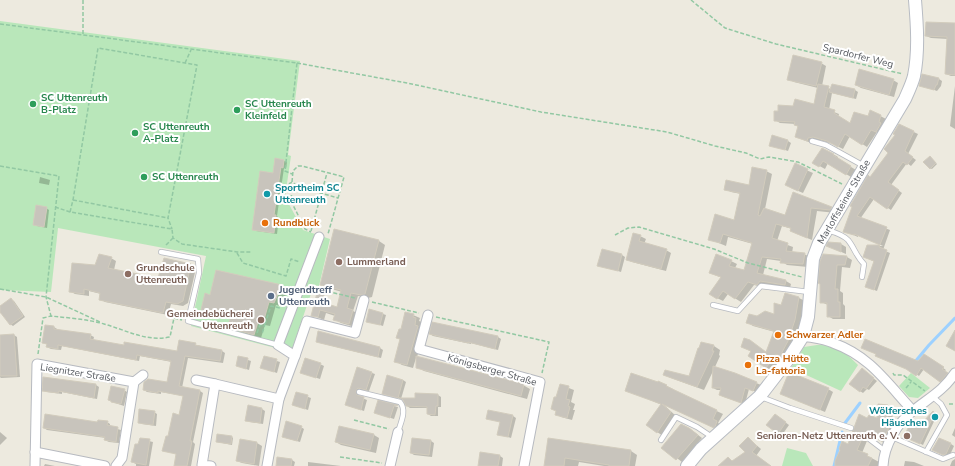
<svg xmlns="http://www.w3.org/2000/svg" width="955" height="466" font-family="'Nunito Sans',sans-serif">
<rect width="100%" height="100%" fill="#edeadf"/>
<!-- green -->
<g fill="#b9e7ba">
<polygon points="0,21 300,61 288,155 291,156 285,197 303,230 330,239 319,286 314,285 291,352 191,326 206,256 58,228 51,292 0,290"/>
<path d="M817,345C837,345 845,352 858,365L841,391L791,368L804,347Z"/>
<polygon points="911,373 930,388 918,398 909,397 899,386"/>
<polygon points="787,448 806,453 813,466 782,466"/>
</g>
<!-- shadow -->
<g fill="#0003">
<polygon points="955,24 955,76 951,76 946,74 948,39 931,38 926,36"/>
<polygon points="821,63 826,66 822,86 831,89 855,90 858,92 856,99 832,93 829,110 839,114 838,117 850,124 869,117 871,111 886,119 881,134 877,132 867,147 850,136 843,149 833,144 819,140 812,140 811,143 796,137 799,127 795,125 796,124 780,123 775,120 814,106 818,88 794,82 788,79"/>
<polygon points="939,79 942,81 941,86 937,91 920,85"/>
<polygon points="893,80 898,83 894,97 861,88 856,85"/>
<polygon points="955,86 955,129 950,126"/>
<polygon points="899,125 918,134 908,154 916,160 911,166 907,163 891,185 902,193 891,210 874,199 860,219 890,230 883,250 890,253 877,291 866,287 875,262 864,257 868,246 883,246 858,235 858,237 844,231 870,178 890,153"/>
<polygon points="788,141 791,143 788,151 770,145"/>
<polygon points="833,154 838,157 838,159 856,170 851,177 828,163 825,169 814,163"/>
<polygon points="931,158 937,164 932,169 930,168"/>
<polygon points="284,161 287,162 286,169 284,168 277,216 279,218 277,234 256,231 253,229 274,174"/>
<polygon points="795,165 813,173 803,193 791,188"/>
<polygon points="766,171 772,174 765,209 785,216 794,194 837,211 836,213 817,211 812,240 797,234 792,231 792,229 782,226 777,241 793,247 792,253 804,254 810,257 808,267 787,265 781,261 767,259 763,275 786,281 791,284 790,288 765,284 763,287 754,285 741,302 728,294 723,301 717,298 722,278 710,273 731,261 737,264 735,268 745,271 753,244 728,237 726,246 709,239 735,221 741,194 731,192 725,189 749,186"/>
<polygon points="40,177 50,180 49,185 39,183"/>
<polygon points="46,208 49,210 47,228 37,226 34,224"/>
<polygon points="335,230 379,241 385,245 372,297 368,298 358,296 353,311 359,314 355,327 341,323 334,319 335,316 326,313 324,320 312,315 323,296 330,299 328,305 338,308 342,292 328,288 321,284"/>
<polygon points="640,236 646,239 644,244 666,250 671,253 666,271 632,262 627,260"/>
<polygon points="841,244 846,247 846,254 832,248"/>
<polygon points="622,255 625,257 621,272 599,265"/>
<polygon points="824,255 847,257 852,260 850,268 842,267 840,291 843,293 843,304 845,306 845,319 833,319 828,316 828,305 821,302"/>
<polygon points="111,258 116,261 114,270 158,279 165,259 191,265 196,268 188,303 183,306 171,304 168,315 105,302 100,299 101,294 89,291 89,296 75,294 70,291 96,267"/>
<polygon points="282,286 288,290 281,306 276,305 270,326 265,325 261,338 244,333 237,329 237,325 230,321 231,318 209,313 202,309"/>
<polygon points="799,298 805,301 801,323 794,345 787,359 782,357 772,371 766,367 752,352 742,347 767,353 775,332 753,326 747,322 757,317 775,315 782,306"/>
<polygon points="11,299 14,301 25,317 13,326 10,324 3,314 0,313 0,307"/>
<polygon points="383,314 386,315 383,326 367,321"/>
<polygon points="413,315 420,318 419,321 422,322 425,331 417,357 523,385 530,389 527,399 424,371 417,367 416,358 413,368 402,365 395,361 401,340 398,338"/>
<polygon points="54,327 57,329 57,330 90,335 94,337 93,341 125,346 178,352 180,341 222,351 225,353 223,363 188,358 182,388 200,391 203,393 193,442 195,444 191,466 175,466 177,454 164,451 180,416 184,396 161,392 161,394 147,392 144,390 168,383 172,362 140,356 139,361 62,346 61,350 51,349 47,347 48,345 44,343"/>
<polygon points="319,333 380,348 383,350 381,358 320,343 317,341"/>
<polygon points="430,334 498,337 501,339 498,350 471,343 471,344 433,336"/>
<polygon points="14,335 17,337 20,377 1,378 0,377 0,336"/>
<polygon points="701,343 714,346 720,350 719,355 720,356 715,367 735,374 761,385 758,393 749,389 745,404 724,397 720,395 722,390 717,390 713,388 714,369 704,390 671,378 664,375 690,377"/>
<polygon points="865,349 919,362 927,357 946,370 945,371 950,375 943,383 924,369 919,376 909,369"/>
<polygon points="239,357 251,361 249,370 237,366"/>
<polygon points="264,357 280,362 277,373 262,368"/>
<polygon points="320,364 324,366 320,379 302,373"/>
<polygon points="357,368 375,374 369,391 362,390 358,393 360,397 367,400 364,411 346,405"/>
<polygon points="865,372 877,381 869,390 867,389 863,393 860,391"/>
<polygon points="44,378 96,385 99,387 97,399 62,392 62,394 47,392 43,390"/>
<polygon points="403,380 406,382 401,399 383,393"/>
<polygon points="659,382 673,389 672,390 723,414 718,423 723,426 720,430 664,405 676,416 663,436 647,425 662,405 626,390"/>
<polygon points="561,385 574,390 571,402 575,404 573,410 575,410 572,420 561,417 556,414 557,399"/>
<polygon points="828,389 833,392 825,412 786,396"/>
<polygon points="124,390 127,392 124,406 112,402"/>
<polygon points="297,393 311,398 308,410 293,405"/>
<polygon points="416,394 438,395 441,397 441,407 438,407 438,416 431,416 428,414 428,408 410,408 407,406 415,399"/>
<polygon points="378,402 398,407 394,419 375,413"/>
<polygon points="888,406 893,409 892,427 895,429 888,444 876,437 869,436 862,453 881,463 879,466 836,466 849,445 868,419 878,420"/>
<polygon points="249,407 262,409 265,411 263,424 250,422 246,420"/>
<polygon points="154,412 157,414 156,426 142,424 139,422"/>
<polygon points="933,413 937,415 923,445 909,438"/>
<polygon points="513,416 516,418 511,438 498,434 501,422"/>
<polygon points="778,417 789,425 782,435 778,433"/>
<polygon points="107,422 110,424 110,427 121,430 119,443 109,442 105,440 106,438 47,430 44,428"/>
<polygon points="301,427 304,429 300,442 286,438"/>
<polygon points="340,427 374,435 379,438 376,453 341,445 336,442"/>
<polygon points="689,428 702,438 682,462 664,448"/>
<polygon points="955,428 955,437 952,435"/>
<polygon points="0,432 7,438 0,445"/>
<polygon points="232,437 233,438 232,445 217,442"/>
<polygon points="748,438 761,449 756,456 771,466 721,466 729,459 733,461 746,452"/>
<polygon points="140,439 153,442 149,466 136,466 136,464 132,462 139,446"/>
<polygon points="548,439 631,451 637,455 635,466 604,466 579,462 578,466 545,466"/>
<polygon points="431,441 434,443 432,457 414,455 411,453"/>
<polygon points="257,443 262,446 259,466 242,463 237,461"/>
<polygon points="951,444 954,446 950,455 947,456 937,452"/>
<polygon points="500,456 503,458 502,466 479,466"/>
<polygon points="955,459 955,466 950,466 952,461"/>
<polygon points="292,460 295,462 294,466 277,466"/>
<polygon points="905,461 914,462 924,466 904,466"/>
<polygon points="308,462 341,466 308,466"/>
<polygon points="45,464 55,466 44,466"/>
</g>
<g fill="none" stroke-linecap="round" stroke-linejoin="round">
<!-- stream -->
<g stroke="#9dd1ff" stroke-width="3">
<polyline points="914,363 929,345 955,318"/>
<polyline points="845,423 860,403"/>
<polyline points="834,466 842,432"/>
</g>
</g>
<!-- building -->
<g fill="#c8c4bc" stroke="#d2ccbd">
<polygon points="926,22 955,23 955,75 945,74 947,37 925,36"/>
<polygon points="793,55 822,62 816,86 787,80"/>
<polygon points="859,69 894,79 889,95 855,85"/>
<polygon points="922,74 939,78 937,85 936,85 934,90 919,86"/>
<polygon points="818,84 829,86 824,107 835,110 834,113 850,123 854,112 868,116 870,110 881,115 879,122 881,123 876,132 871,130 862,145 845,134 838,147 827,141 813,137 808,138 807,141 795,137 798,126 794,125 795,122 774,121 774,111 778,111 778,105 793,106 795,99 814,104"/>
<polygon points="832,84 855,89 853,98 829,92"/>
<polygon points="899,124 914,131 905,151 913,157 907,165 903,162 888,182 899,190 887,209 870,197 857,216 887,227 879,247 887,250 874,290 865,287 874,261 863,257 867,245 880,245 854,234 854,235 843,232 852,207 850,206 868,175 870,177 888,153 884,149 895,135 893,134"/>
<polygon points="772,135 788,140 785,150 769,146"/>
<polygon points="822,148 834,154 833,155 851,166 846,175 823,161 819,167 812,163"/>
<polygon points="930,156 936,163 930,169 923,162"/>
<polygon points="275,158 284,160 283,168 281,167 274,215 276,215 274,233 252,230 260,171 273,173"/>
<polygon points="795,163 808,169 798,191 785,185"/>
<polygon points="752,167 767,170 758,215 760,216 764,208 785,215 793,192 832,207 830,210 811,208 807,238 790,231 791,228 776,224 772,238 788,243 786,251 805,253 803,264 780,263 781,259 762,257 757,273 786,280 785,285 760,281 757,285 748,282 735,299 723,291 717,299 709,294 721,277 709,273 716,254 732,260 729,266 744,270 752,243 723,234 720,243 708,240 715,214 734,220 740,193 724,190 726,180 749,185"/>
<polygon points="36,205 47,207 44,227 33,225"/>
<polygon points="334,229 379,240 365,294 361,295 351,293 347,308 353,310 349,324 333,320 335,314 320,310 318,317 311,316 317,293 324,295 322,302 337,307 341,290 320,285"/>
<polygon points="633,233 641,235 639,241 667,249 661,269 626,260"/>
<polygon points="828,242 841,243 841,252 826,246"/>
<polygon points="602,249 622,254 618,271 597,266"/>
<polygon points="99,254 112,257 108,268 158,278 164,258 191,264 183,301 177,304 166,302 163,313 99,300 100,293 84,289 84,294 69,292 72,263 95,265"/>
<polygon points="823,254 847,256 845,265 837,265 835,289 838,289 838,302 840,302 840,317 827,317 827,303 820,303 820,284 818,283 820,261"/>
<polygon points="216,270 282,285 274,303 269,302 263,323 258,322 254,335 236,330 237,324 229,322 231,317 201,310 205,293 210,295"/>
<polygon points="785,293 799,297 795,320 788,341 780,356 776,354 766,368 748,356 751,351 741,347 744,338 750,340 766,352 774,331 746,323 749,314 757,316 765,311 774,314 774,303 781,305"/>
<polygon points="11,298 23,316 10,325 0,312 0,306"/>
<polygon points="369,309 383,313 380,325 366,322"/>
<polygon points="405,312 414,314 413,317 416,318 415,325 418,326 407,365 394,362 400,339 396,338 399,329 401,329"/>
<polygon points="432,322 498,336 495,349 468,342 468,343 429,334"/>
<polygon points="45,325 54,326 54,329 91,334 90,339 124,345 124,342 177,351 179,340 196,343 195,345 222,350 220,361 185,356 179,386 200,390 190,441 192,441 187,466 174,466 176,454 162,451 166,436 168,436 173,413 179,415 183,396 158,391 158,393 143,390 144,382 148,379 167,382 171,361 137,355 136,360 58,345 58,349 46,347 47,344 42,343"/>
<polygon points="955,330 955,351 946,346"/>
<polygon points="318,331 380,347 378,357 316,342"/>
<polygon points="14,334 17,376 0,376 0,335"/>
<polygon points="865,339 918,361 924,354 944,367 942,369 948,373 940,382 921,368 916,376 906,369 875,356 876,354 861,348"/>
<polygon points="701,342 714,345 712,351 714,351 697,387 663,375 665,370 689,376 698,348 699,348"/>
<polygon points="238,356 248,358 246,369 236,366"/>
<polygon points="264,356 277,359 274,372 260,368"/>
<polygon points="416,356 524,384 521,396 416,368"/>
<polygon points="305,358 321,363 316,378 300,373"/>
<polygon points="713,366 735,373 757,382 753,391 745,388 741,403 719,395 721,388 712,388"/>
<polygon points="357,367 372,372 366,390 358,388 356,391 357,395 364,397 361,410 345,405"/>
<polygon points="862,368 874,378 866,389 863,387 860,392 849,384"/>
<polygon points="789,372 829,388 820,410 780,394"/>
<polygon points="631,373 658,382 658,381 667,385 666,386 717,410 713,419 717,421 715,427 714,428 662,404 671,412 657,433 646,425 661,404 625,391"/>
<polygon points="387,375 403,380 398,398 382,394"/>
<polygon points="43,377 96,384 94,398 59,391 58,393 42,391"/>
<polygon points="560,384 569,386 566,399 570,400 568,406 570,407 567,418 555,415 556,411 551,409 554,397 556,397"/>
<polygon points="111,386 125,389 121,404 111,402 111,401 108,400"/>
<polygon points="296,392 308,395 305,409 292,405"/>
<polygon points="415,393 438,394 438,406 436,406 435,415 427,414 427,407 406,406 403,400 399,398 415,398"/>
<polygon points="378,400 398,405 394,406 390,418 374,413"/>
<polygon points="878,404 888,405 887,423 890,425 883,442 870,435 864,434 857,450 868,454 867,456 872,458 868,466 835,466 835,461 840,450 839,449 842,441 848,444 859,414 867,418 869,415 877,418"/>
<polygon points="248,405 262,408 260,423 245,421"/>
<polygon points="139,409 155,411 153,425 138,423"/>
<polygon points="488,410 513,415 508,437 497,435 500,422 486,419"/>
<polygon points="933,411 935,413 920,444 904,437 912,419 922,423"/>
<polygon points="45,414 97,422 98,420 108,421 107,425 118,427 116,442 104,440 105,437 43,428"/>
<polygon points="775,414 786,422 778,434 766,425"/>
<polygon points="286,421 302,426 297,441 282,437"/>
<polygon points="681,424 689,428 698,435 676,460 661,448"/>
<polygon points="339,426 374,434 370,450 335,442"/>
<polygon points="217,434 232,436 231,444 216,442"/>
<polygon points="748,437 757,446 752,452 771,466 718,466 728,457 732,461 745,452 739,446"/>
<polygon points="140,438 150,439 146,465 131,462 135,444 138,444"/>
<polygon points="412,438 431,440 429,455 410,453"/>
<polygon points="548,438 631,450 629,466 609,466 609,465 565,458 564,466 544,466"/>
<polygon points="939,438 951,443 946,454 943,455 932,450"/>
<polygon points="240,439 257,442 254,464 236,461"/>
<polygon points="480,452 500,455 498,466 478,466"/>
<polygon points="277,457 292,459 291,466 276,466"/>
</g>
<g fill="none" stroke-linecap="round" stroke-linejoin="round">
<!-- lane casing -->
<g stroke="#b7bac0" stroke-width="6">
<g id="lane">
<polyline points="812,141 826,145 864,166"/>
<path d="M827,230C834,232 842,234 848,240C854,247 856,256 864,264L862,277"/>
<polyline points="161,252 198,259 199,273 188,321 278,345"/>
<polyline points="713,305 738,311 761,286 809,292"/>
<path d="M359,392L400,402C407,410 401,422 398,432"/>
<polyline points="761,397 790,408 851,428"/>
<polyline points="892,437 943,459 953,455"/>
<polyline points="868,438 885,451"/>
<polyline points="661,440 676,417 697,427 712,437"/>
<polyline points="926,452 947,415 941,404 933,397"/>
</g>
</g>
<!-- street casing -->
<g stroke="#b7bac0" stroke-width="11">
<g id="street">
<polyline points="428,315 419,349 540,382 524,466"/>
<path d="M803,336C813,338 824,339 833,343C870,356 887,383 913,411"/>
<polyline points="295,356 307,321 355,333 364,300"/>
<polyline points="196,380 215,384"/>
<polyline points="134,382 143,375"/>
<polyline points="35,452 105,466"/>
<polyline points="35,466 37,364 134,382 122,458 116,466"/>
<polyline points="211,466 202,465 215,384 279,399"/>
<polyline points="267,466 279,399 295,356 278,345 319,237"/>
<polyline points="390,466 398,432"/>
<path d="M883,466C884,445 897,423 914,410C929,398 944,390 955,373"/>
</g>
</g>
<!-- secondary casing -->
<g stroke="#b8bcc3" stroke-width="14">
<path id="secondary" d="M687,466L701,449L760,396L787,361L803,336L808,317L813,259L819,243L905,99C908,92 912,84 914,76C919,51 917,24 915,0"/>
</g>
<!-- path -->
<g stroke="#92c8a3" stroke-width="1.5" stroke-dasharray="4 2" stroke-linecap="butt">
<polyline points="83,0 83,36"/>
<polyline points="691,0 725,28 776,44 903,74"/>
<polyline points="0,24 297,63 285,171 292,174"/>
<polyline points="185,63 191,50"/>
<polyline points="297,63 407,83 541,112 667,132 715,146 746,153 760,159 769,157 798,162 842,184"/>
<polyline points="0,166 59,176 46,297 51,316"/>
<polyline points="292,182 293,171 298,166 302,166 344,177 328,234"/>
<circle cx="292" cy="186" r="3.5"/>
<polyline points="296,186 338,198"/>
<polyline points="292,189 291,201 305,229 311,232"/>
<polyline points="73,200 168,218"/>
<polyline points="55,207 70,212 172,229 173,238 182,244 237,252 251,252"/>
<polyline points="70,212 73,200 98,48 197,65 168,218 172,229"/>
<polyline points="311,231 327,173"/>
<polyline points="615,235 628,228 639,227 714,249 748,263 802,277"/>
<polyline points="166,245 173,238"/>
<polyline points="237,253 243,263 286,276 291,259 300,262"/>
<polyline points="310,287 355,298"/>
<polyline points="0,289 46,297 100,322"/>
<polyline points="372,302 419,313"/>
<polyline points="436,317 549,342 542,373"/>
<polyline points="260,323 260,325 265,324 262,334"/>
<polyline points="265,324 271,306 280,308"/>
<polyline points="257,333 260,325"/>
<path d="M38,354L43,318L51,316C68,318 87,319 104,324C126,330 146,342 170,337L174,318L182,320"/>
<polyline points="893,373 894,375 903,375 925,391"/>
<polyline points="906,388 911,382"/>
<polyline points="949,404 955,404"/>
<polyline points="354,420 389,429"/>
<polyline points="340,457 382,463"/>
</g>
<!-- lane -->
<use href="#lane" stroke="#fff" stroke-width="4.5"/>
<!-- street -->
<use href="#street" stroke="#fff" stroke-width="9"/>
<!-- secondary -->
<use href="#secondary" stroke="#fff" stroke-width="12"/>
</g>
<!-- markers -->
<g fill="#2e9e5b" stroke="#fff" stroke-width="1.5">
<circle cx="33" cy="104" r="4"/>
<circle cx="237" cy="110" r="4"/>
<circle cx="135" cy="133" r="4"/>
<circle cx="144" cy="177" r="4"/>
</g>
<g fill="#0f9aa8" stroke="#fff" stroke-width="1.5">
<circle cx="267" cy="194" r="4"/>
<circle cx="935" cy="417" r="4"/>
</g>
<g fill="#e8710a" stroke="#fff" stroke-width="1.5">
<circle cx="265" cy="223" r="4"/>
<circle cx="778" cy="335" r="4"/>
<circle cx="748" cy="365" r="4"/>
</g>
<g fill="#8d6e63" stroke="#fff" stroke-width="1.5">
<circle cx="339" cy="262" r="4"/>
<circle cx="128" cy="274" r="4"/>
<circle cx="261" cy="320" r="4"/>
<circle cx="907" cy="436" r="4"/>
</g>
<circle fill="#5c6f8a" stroke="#fff" stroke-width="1.5" cx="271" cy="296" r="4"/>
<g text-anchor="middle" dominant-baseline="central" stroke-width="4" stroke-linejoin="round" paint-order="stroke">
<!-- street labels -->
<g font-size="10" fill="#585c62" stroke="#fff">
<text transform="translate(858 56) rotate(14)">Spardorfer Weg</text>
<text transform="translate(844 202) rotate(-60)">Marloffsteiner Straße</text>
<text transform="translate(492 370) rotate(16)">Königsberger Straße</text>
<text transform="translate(78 373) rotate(9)">Liegnitzer Straße</text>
</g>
<!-- leisure labels -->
<g font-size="10" font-weight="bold" fill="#27864d" stroke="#fff" text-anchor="start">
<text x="41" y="98">SC Uttenreuth<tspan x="41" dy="12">B-Platz</tspan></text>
<text x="245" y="104">SC Uttenreuth<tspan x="245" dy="12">Kleinfeld</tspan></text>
<text x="143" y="127">SC Uttenreuth<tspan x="143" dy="12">A-Platz</tspan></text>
<text x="152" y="177">SC Uttenreuth</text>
</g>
<!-- culture labels -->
<g font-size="10" font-weight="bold" fill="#0d838f" stroke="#fff" text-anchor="start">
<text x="275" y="188">Sportheim SC<tspan x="275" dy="12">Uttenreuth</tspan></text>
<text x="927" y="411" text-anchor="end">Wölfersches<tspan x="927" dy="12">Häuschen</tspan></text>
</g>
<!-- food labels -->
<g font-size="10" font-weight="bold" fill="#c56008" stroke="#fff" text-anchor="start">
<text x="273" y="223">Rundblick</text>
<text x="786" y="335">Schwarzer Adler</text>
<text x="756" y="359">Pizza Hütte<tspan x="756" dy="12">La-fattoria</tspan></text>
</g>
<!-- education labels -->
<g font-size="10" font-weight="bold" fill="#785e54" stroke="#fff" text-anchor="start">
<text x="347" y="262">Lummerland</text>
<text x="136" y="268">Grundschule<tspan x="136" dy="12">Uttenreuth</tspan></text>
<text x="253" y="314" text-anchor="end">Gemeindebücherei<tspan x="253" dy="12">Uttenreuth</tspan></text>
<text x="899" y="436" text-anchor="end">Senioren-Netz Uttenreuth e. V.</text>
</g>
<!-- service labels -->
<g font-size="10" font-weight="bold" fill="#4e5e75" stroke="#fff" text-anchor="start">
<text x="279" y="290">Jugendtreff<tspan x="279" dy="12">Uttenreuth</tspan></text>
</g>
</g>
</svg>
